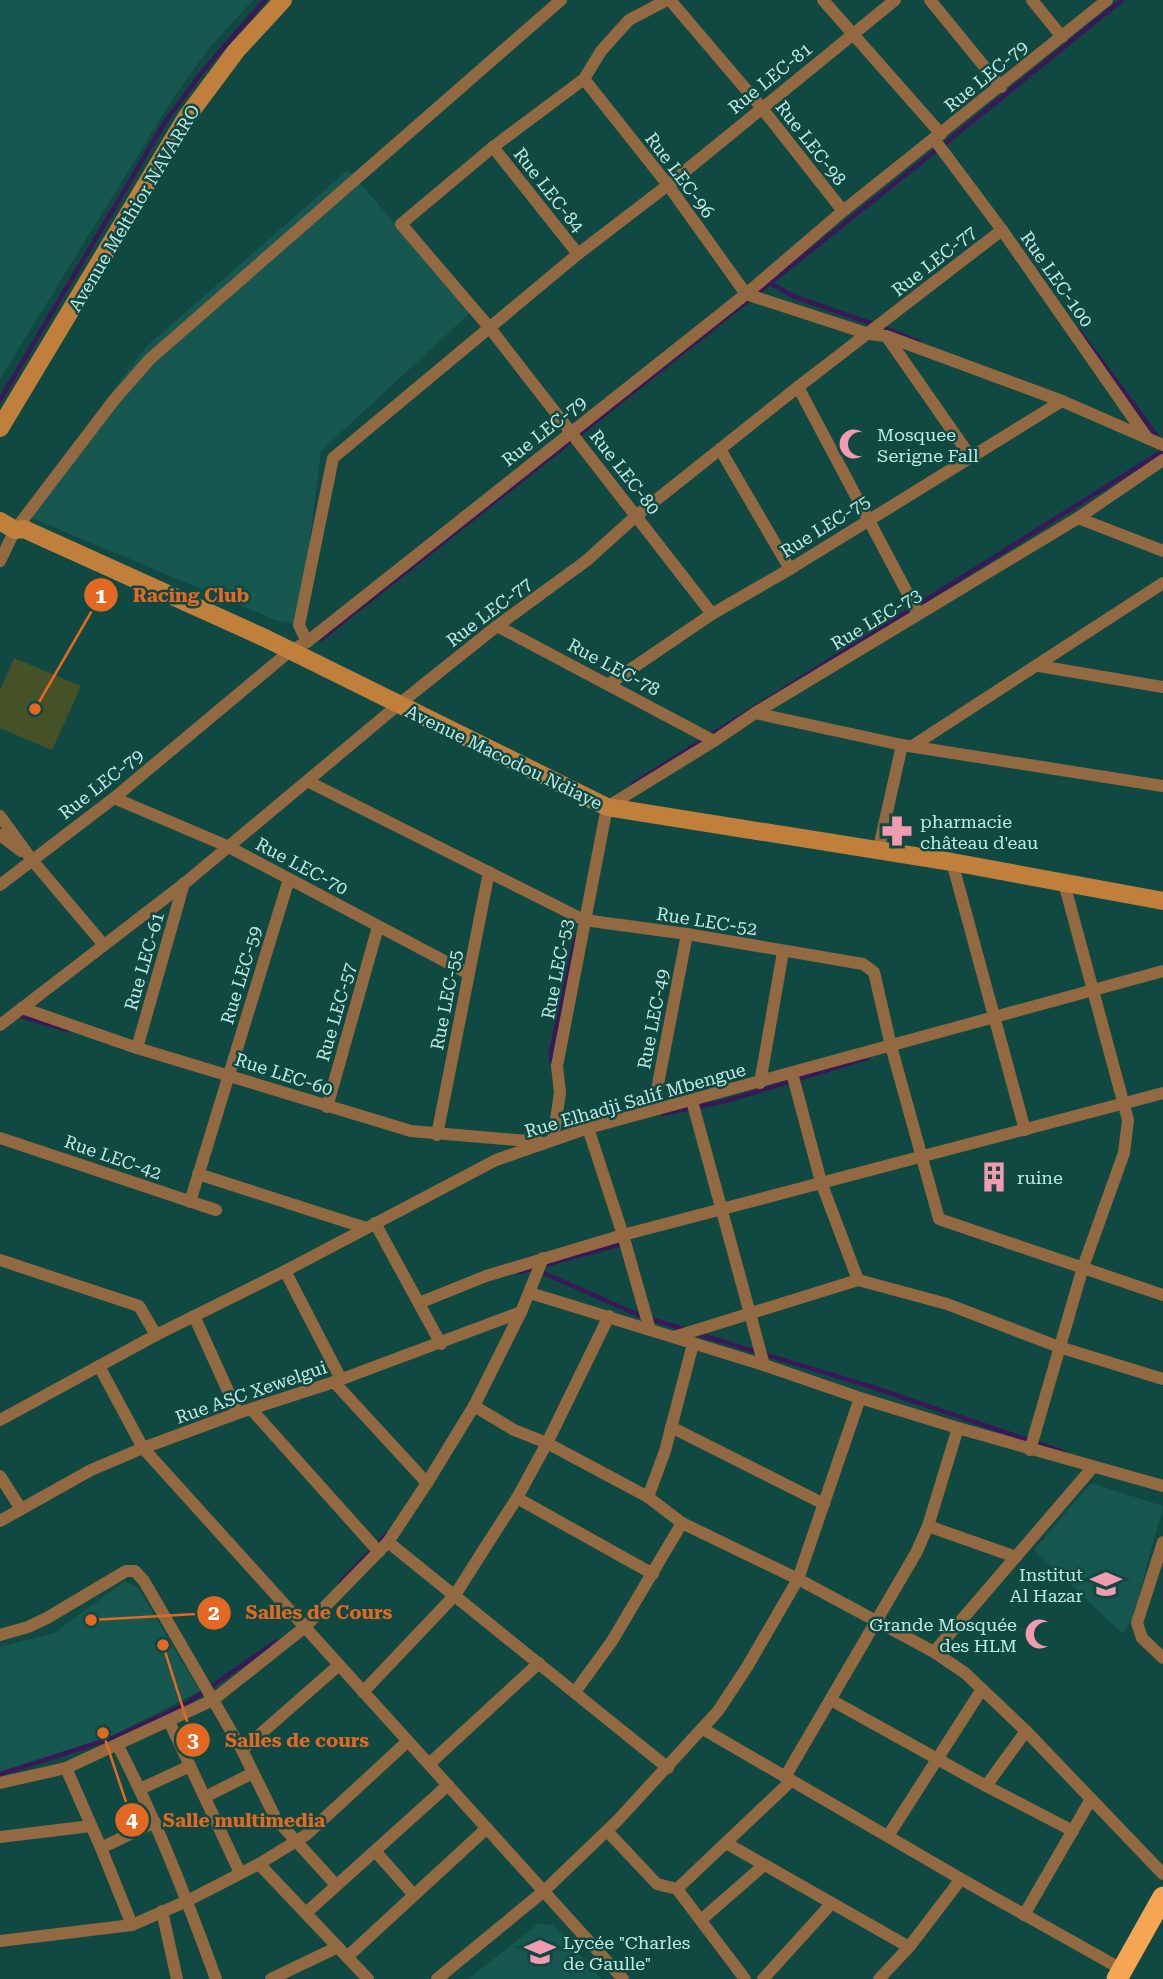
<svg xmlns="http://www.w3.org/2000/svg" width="1163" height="1979" font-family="'Roboto Serif',serif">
<rect width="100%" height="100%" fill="#104942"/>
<!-- built -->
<g fill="#16574f">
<polygon points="0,0 253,0 209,48 172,100 0,379"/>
<polygon points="348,170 472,311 321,451 299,625 276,620 29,517 112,392 146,347"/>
<polygon points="1091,1483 1163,1506 1133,1618 1122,1633 1034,1550"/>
<polygon points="125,1581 138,1588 200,1691 94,1745 0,1772 0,1647 54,1633"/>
<polygon points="538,1924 553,1925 602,1979 468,1979"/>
</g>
<!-- pitch -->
<polygon fill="#455227" points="14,658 81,686 52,750 0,728 0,690"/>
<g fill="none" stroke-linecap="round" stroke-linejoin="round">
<!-- stream -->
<g stroke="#381857" stroke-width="4.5">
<polyline points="944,147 943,145 1122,0"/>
<polyline points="757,294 770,283"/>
<polyline points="876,325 795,297 770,283 939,148"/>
<polyline points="882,327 919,342"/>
<polyline points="1079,331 1159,439"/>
<polyline points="0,400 165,122 203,71 265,0"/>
<polyline points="321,639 750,299"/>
<polyline points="633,784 1163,451"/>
<polyline points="18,1015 68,1030"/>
<polyline points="552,1062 551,1051 576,937"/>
<polyline points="663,1114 726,1101 867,1058"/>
<polyline points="539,1271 641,1316 687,1330"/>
<polyline points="519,1272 625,1243"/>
<polyline points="698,1334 872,1387 1063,1452"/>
<polyline points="340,1583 387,1534"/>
<polyline points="0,1774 113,1738 186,1704 277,1641"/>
</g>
<!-- street -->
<g stroke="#936942" stroke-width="12">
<polyline points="667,0 629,20 601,51 584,79 493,147 401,224 489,327 712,614"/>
<polyline points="670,0 761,107 843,211"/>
<polyline points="823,0 941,134"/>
<polyline points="930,0 1001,87"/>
<polyline points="1032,0 1062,37"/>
<polyline points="584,79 668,185 746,294 869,334 886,336 1062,401 1163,445"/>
<polyline points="934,139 1002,230 1147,438"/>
<polyline points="493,147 578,254"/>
<polyline points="887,337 970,456"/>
<polyline points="798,387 918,613"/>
<polyline points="720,449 790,569"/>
<polyline points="1078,518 1163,551"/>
<polyline points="0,561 15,530 114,400 150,359 561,0"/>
<polyline points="497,626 714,741"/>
<polyline points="307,642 299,625 333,458 578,254 668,185 895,0"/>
<polyline points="1039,666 1163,687"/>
<polyline points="609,684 712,614 790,569 1062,401"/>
<polyline points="755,713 902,745 1163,786"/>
<polyline points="914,745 1163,583"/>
<polyline points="309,782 584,920 687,934 863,964 874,972 891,1046 939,1219 1163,1295"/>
<polyline points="114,798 227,846 469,974"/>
<polyline points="0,816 32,860 103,944"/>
<polyline points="0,835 21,851"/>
<polyline points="878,852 902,745"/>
<polyline points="952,862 1025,1130"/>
<polyline points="0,885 114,798 290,651 307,642 746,294 843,211 1107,0"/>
<polyline points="22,1008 137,1048 411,1131 539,1142"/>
<polyline points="0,1025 185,883 398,705 497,626 586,561 636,516 798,387 1002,230"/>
<polyline points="137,1048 184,883"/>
<polyline points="792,1073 821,1182 858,1280"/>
<polyline points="760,1083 783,952"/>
<polyline points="692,1101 764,1365"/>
<polyline points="327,1107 378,927"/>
<polyline points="653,1110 687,934"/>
<polyline points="588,1128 623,1235 650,1330"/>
<polyline points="437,1135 489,872"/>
<polyline points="0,1138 216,1210"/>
<polyline points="553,1139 560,1093 557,1066 607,807 714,741 755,713 1078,518 1163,460"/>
<polyline points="198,1174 366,1228"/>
<polyline points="190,1202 289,879"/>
<polyline points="375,1223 441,1344"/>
<polyline points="0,1260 139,1306 156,1335"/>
<polyline points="285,1271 341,1379"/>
<polyline points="530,1293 764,1365 860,1398 958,1428 1163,1486"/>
<polyline points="419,1303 486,1276 623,1235 1163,1093"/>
<polyline points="194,1316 238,1413"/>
<polyline points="674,1337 858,1280 947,1304 1059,1347 1163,1379"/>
<polyline points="99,1366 143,1448 623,1979"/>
<polyline points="334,1382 427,1483"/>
<polyline points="474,1406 514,1430 547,1443 648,1497 682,1523 798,1579 934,1652 965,1673 1026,1731 1163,1874"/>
<polyline points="251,1409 379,1552"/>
<polyline points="0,1420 156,1335 285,1271 496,1160 588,1128 1163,971"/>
<polyline points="671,1427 824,1504"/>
<polyline points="1030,1450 1083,1267 1124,1153 1128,1120 1064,883"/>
<polyline points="0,1476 21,1509"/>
<polyline points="648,1497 665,1451 693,1344"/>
<polyline points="517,1498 653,1574"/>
<polyline points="0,1521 91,1470 143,1448 238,1413 334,1382 521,1312"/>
<polyline points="928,1526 1016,1557"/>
<polyline points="388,1542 668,1768"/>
<polyline points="1163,1542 1137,1623 1142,1638 1163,1658"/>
<polyline points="0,1635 28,1627 47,1618 126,1571 135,1571 144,1581 242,1750 276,1819 336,1885"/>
<polyline points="934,1652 1093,1467"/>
<polyline points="363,1692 455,1595 486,1546 517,1498 547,1443 609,1316"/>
<polyline points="575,1692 612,1641 682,1523"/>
<polyline points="831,1700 986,1786 1073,1831"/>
<polyline points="169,1721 240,1873"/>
<polyline points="703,1729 961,1879 1123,1970"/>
<path d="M118,1746C157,1821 187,1900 216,1979"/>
<polyline points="242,1750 339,1665"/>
<polyline points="429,1764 539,1663"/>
<polyline points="66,1768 101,1848 132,1925"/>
<polyline points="785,1777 916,1553 928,1526 958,1428"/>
<polyline points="0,1783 66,1768 213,1700 305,1627 388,1542 427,1483 474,1406 521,1312 543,1258"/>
<polyline points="986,1786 1026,1731"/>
<polyline points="140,1789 190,1766"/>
<polyline points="205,1797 253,1773"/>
<polyline points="607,1831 657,1884 677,1889 745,1979"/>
<polyline points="888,1836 982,1689"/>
<polyline points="0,1837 91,1826"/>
<polyline points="726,1843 909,1947"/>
<polyline points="101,1848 155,1822"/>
<polyline points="375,1851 414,1895"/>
<polyline points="259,1864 368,1979"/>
<polyline points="677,1889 791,1781"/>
<polyline points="162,1911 177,1979"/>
<polyline points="306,1913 448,1785"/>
<polyline points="1024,1915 1091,1799"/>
<polyline points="701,1920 764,1865"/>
<polyline points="0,1941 132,1925 187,1901 259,1864 306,1835 408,1741"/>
<polyline points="347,1957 487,1828"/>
<polyline points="271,1979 338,1947"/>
<polyline points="437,1979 544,1891 618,1820 718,1711 747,1667 798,1579 860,1398"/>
<polyline points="763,1979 831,1904"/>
<polyline points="879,1979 909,1947 961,1879"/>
</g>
<!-- secondary -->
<g stroke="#c17f3c" stroke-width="18">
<polyline points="0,428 186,118 236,51 283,0"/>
<polyline points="0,521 15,530 24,529 265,638 607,807 952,862 1163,901"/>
</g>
<!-- highway -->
<polyline stroke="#f6a553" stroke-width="21" points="1117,1979 1163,1897"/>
</g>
<!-- icons -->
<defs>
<g id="mosque-bare" transform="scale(2.415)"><path d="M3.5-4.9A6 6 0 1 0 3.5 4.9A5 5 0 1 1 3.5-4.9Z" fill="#f29ab0" stroke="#104942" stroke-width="2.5" paint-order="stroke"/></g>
<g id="pharmacy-bare" transform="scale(2.415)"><path d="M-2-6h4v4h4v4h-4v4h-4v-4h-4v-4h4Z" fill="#f29ab0" stroke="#104942" stroke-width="2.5" paint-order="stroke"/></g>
<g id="building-bare" transform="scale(2.415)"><path d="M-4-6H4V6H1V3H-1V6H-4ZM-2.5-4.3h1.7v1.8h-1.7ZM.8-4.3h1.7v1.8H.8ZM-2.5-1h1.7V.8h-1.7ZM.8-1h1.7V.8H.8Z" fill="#f29ab0" stroke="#104942" stroke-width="2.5" paint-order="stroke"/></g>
<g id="school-bare" transform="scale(2.415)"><path d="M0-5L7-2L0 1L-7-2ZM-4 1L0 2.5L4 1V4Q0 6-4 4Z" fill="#f29ab0" stroke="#104942" stroke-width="2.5" paint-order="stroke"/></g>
</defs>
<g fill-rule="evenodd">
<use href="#mosque-bare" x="854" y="444"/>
<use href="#pharmacy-bare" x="897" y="831"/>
<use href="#building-bare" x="994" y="1177"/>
<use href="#school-bare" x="1106" y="1584"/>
<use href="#mosque-bare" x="1040" y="1634"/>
<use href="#school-bare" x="540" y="1952"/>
</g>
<g text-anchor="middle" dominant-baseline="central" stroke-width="5" stroke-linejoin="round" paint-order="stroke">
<!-- street labels -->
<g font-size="18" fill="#bdeae2" stroke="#104942">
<text transform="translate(986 76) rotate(-39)">Rue LEC-79</text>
<text transform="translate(770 78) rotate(-39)">Rue LEC-81</text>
<text transform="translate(811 143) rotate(52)">Rue LEC-98</text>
<text transform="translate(680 175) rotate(53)">Rue LEC-96</text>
<text transform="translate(549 190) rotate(52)">Rue LEC-84</text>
<text transform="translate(134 208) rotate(-59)">Avenue Melthior NAVARRO</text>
<text transform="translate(934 261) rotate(-38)">Rue LEC-77</text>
<text transform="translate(1057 279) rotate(55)">Rue LEC-100</text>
<text transform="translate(544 431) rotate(-38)">Rue LEC-79</text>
<text transform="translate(625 472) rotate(52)">Rue LEC-80</text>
<text transform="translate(825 526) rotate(-32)">Rue LEC-75</text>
<text transform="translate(489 612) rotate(-37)">Rue LEC-77</text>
<text transform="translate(876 619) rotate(-31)">Rue LEC-73</text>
<text transform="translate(614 667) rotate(28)">Rue LEC-78</text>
<text transform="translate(504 757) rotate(26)">Avenue Macodou Ndiaye</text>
<text transform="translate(101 784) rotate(-38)">Rue LEC-79</text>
<text transform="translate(302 866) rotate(28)">Rue LEC-70</text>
<text transform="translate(707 921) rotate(9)">Rue LEC-52</text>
<text transform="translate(144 961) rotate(-74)">Rue LEC-61</text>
<text transform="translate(557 969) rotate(-79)">Rue LEC-53</text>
<text transform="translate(241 975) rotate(-73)">Rue LEC-59</text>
<text transform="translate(446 1000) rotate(-79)">Rue LEC-55</text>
<text transform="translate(336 1012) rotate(-74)">Rue LEC-57</text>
<text transform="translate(653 1019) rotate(-79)">Rue LEC-49</text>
<text transform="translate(284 1074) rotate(18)">Rue LEC-60</text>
<text transform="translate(635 1100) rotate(-16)">Rue Elhadji Salif Mbengue</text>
<text transform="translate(113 1157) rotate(19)">Rue LEC-42</text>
<text transform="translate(251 1392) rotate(-19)">Rue ASC Xewelgui</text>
</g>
<!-- poi labels -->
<g font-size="18" fill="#bdeae2" stroke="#104942" text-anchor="start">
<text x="877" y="434">Mosquee<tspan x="877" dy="21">Serigne Fall</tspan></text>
<text x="920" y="821">pharmacie<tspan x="920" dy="21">château d'eau</tspan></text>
<text x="1017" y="1177">ruine</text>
<text x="1083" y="1574" text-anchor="end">Institut<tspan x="1083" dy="21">Al Hazar</tspan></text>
<text x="1017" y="1624" text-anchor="end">Grande Mosquée<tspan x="1017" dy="21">des HLM</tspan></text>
<text x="563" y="1942">Lycée "Charles<tspan x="563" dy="21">de Gaulle"</tspan></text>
</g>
</g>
<!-- callouts -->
<path fill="none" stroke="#e46821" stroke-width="2.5" d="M35 709L101 595M91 1620L214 1613M163 1645L193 1740M103 1733L132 1820"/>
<g fill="#e46821" stroke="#104942" stroke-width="2.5">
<circle cx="35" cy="709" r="7"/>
<circle cx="91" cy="1620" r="7"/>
<circle cx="163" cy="1645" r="7"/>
<circle cx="103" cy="1733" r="7"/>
<circle cx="101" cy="595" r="18"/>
<circle cx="214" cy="1613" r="18"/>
<circle cx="193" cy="1740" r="18"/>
<circle cx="132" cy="1820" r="18"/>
</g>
<g font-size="21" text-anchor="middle" font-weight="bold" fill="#fff">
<text x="101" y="603">1</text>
<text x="214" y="1620">2</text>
<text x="193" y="1747">3</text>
<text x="132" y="1827">4</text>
</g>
<g font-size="19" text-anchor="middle" font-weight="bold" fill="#e46821" stroke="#104942" stroke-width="5" stroke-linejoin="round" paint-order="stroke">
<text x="191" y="602">Racing Club</text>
<text x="319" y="1619">Salles de Cours</text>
<text x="297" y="1747">Salles de cours</text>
<text x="244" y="1827">Salle multimedia</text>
</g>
</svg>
